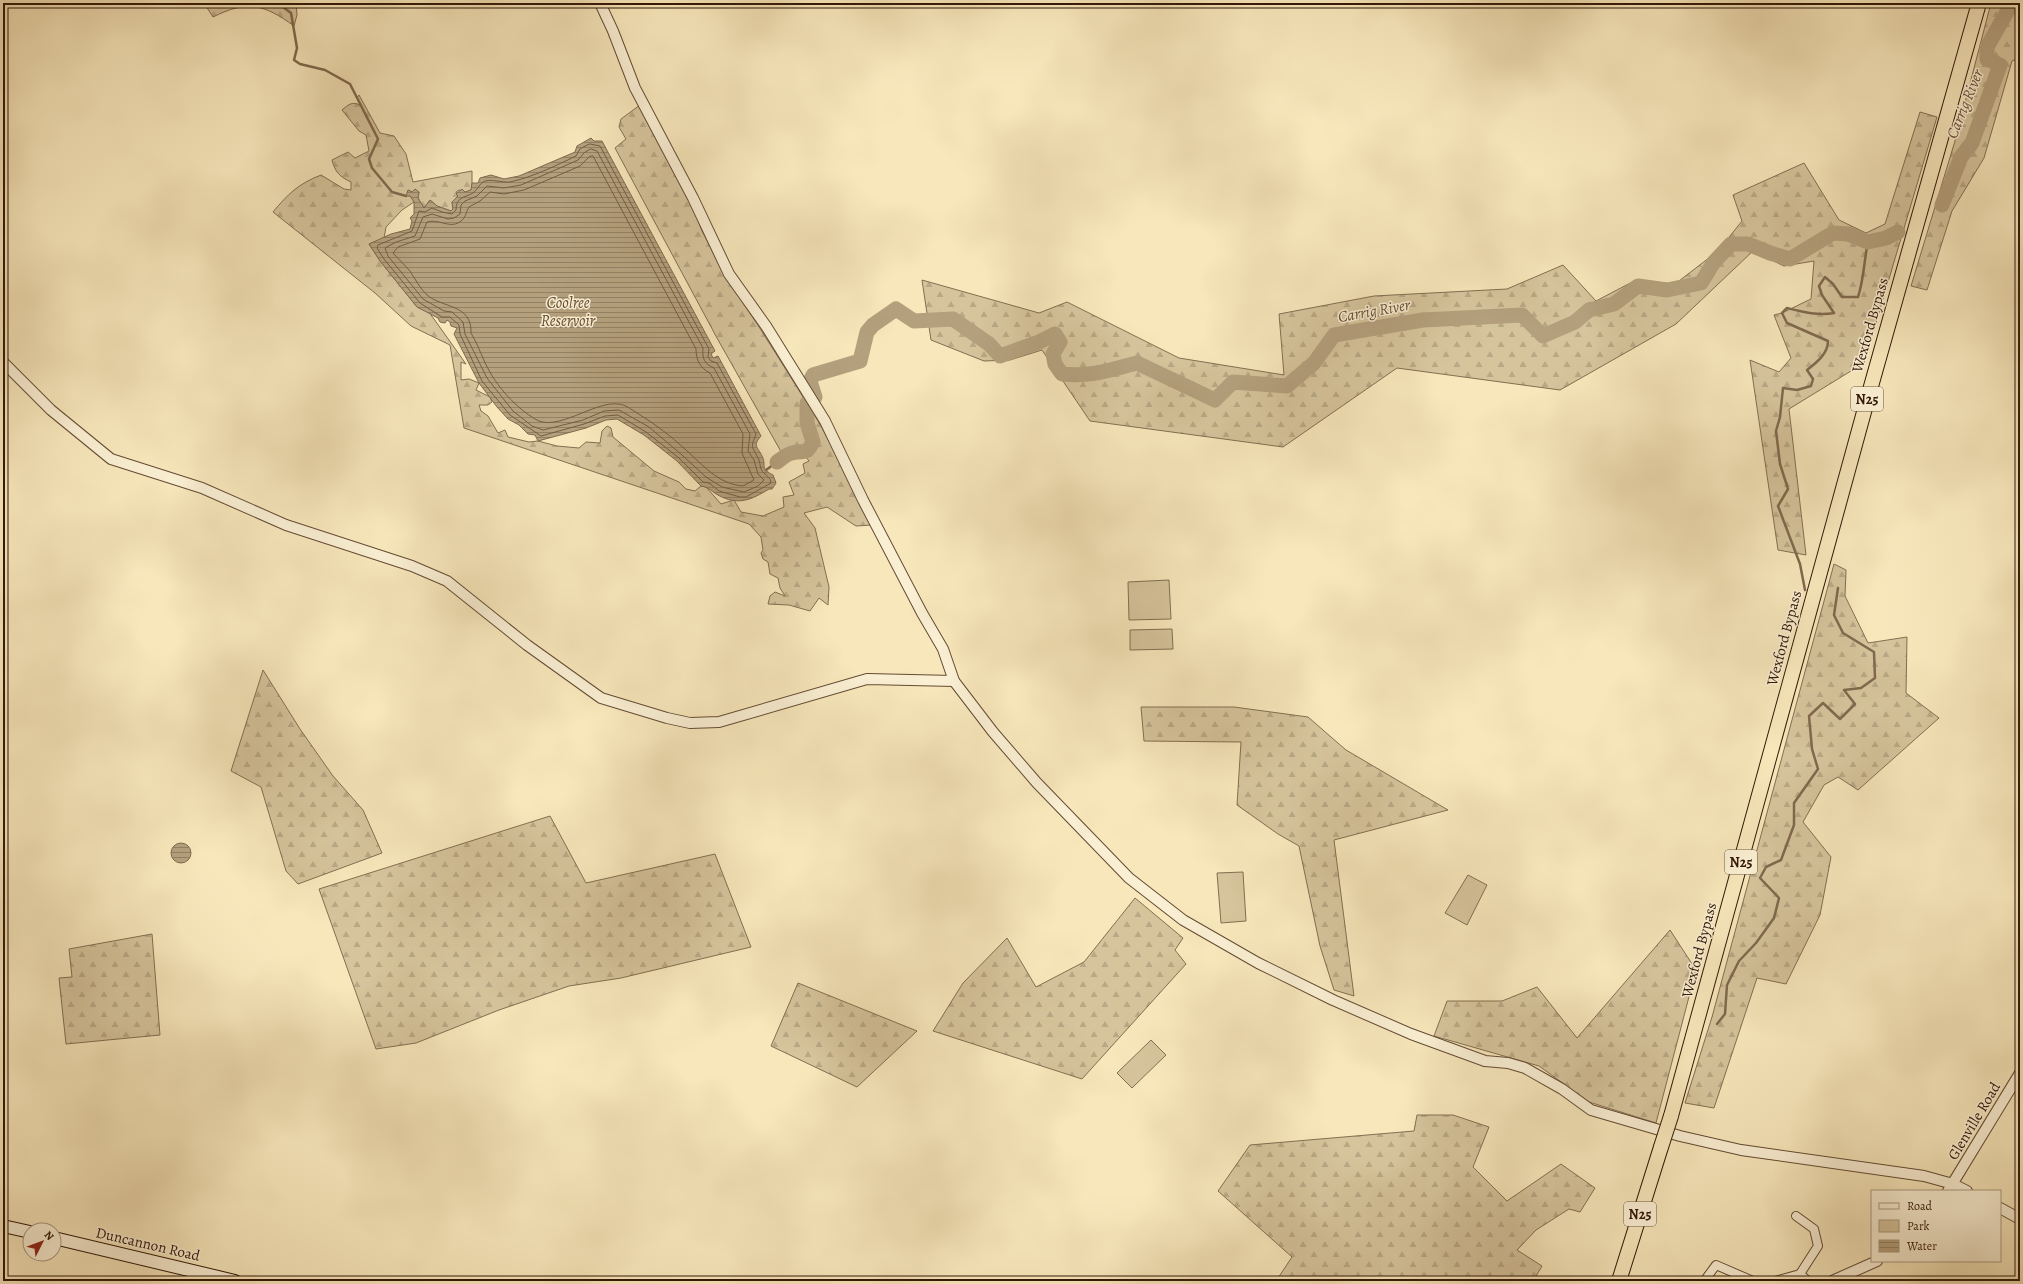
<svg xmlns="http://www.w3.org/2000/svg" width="2023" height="1284" font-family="Alegreya,serif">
<defs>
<pattern id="forest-firs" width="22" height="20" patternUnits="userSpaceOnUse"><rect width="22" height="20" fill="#d6c49c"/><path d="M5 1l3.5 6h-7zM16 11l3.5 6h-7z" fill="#b8a885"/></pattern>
<pattern id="water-rules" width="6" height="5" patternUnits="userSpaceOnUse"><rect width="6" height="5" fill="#b4a07d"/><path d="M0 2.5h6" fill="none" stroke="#938164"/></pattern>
</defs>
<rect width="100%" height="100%" fill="#f7e7bb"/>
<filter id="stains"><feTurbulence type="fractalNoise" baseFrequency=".005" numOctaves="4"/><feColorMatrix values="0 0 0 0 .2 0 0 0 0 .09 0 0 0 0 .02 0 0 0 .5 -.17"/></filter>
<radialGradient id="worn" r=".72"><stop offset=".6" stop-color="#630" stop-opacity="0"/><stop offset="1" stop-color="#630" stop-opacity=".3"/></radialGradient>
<!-- forest -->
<g fill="url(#forest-firs)" stroke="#846e51">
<path d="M204,3H296L297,15L294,26C264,4 247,0 213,17Z"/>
<polygon points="1991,3 2020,3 2020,58 2012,61 1984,158 1952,211 1927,290 1911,286 1955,141"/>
<path d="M359,95L380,133L394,136L406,154L413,182L472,171V189L465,193L459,190L456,192L459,196L452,202L453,209L451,211L437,206L430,200L424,208L418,198L419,192L415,191L412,192L408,190L414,202L402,210L386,227L384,238L369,244L380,261L417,307L429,312L466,364L461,362V380L469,379L479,383L476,390L490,397L492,402L488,405H479L481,411L488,416L498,433L505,430L508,437L529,442L538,441L557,446L579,448L586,442L600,443L602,431L607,426L611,428L613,437L654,471L679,482L686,489L695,491L701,486L706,487L721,504L734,500L741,512L763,516L784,507L783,497L794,495L789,482L805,473L803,464L809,461L803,453H792L784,457L717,338L615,148L626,139L619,127L621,119L640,105L690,199L702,231L726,277L761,330L820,424L872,525L856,526L827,507L804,513L815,528L829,587L828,605L819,598L810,611L789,605L768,604L770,596L775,592L785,596L780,588L778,578L770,574L768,562L763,559L761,553L763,550L761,537L749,524L464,428L450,345L411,326L375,293L273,212C288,194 298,184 321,175L344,189L351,190V182C340,177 335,172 332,160L348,152L355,158L369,151L366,135L359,131L342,110C348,105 352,101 360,105L357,98Z"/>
<polygon points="1920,112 1937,117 1864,363 1789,409 1806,555 1778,550 1750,360 1779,372 1791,358 1774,315 1782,313 1811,299 1814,261 1784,266 1753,251 1676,324 1560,390 1397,368 1283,447 1090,421 1042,350 1010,360 984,361 931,340 922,280 1039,313 1067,302 1179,358 1284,375 1279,314 1374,296 1507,289 1563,265 1596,301 1636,280 1675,284 1718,251 1742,221 1733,195 1804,163 1839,220 1866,233 1885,224"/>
<polygon points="1834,564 1846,570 1845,596 1868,643 1907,637 1906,693 1939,718 1858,790 1838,777 1824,785 1803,822 1831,857 1820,915 1786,984 1757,978 1714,1108 1685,1103 1712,1017"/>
<polygon points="263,670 300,729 333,776 363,810 382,853 298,884 286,871 261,787 231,771"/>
<polygon points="1141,707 1234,707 1308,717 1346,750 1448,810 1334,840 1354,996 1334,990 1320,946 1299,846 1278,834 1237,805 1241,742 1144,741"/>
<polygon points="550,816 586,883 715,854 751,947 621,978 569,986 499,1010 416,1043 376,1049 319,889"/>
<polygon points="1135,898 1183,938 1175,950 1186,964 1082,1079 933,1031 963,983 1007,938 1036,987 1084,962"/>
<polygon points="1670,930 1696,970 1656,1123 1589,1102 1539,1066 1434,1036 1447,1001 1502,1001 1537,987 1577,1038"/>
<polygon points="152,934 160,1035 66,1044 59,978 72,977 69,949"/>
<polygon points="798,983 917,1031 857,1087 771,1046"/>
<polygon points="1417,1115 1453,1115 1489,1127 1473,1167 1507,1201 1561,1164 1595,1188 1580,1212 1569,1209 1536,1230 1517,1250 1542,1266 1533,1281 1276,1281 1292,1257 1218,1191 1250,1145 1414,1131"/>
</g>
<!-- park -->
<g fill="#d6c49c" stroke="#846e51">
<polygon points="1169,580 1171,619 1129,620 1128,582"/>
<polygon points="1172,629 1173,649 1130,650 1130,630"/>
<polygon points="1243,872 1246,921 1221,923 1217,873"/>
<polygon points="1468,875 1487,885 1467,925 1445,913"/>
<polygon points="1151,1040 1166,1055 1132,1088 1117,1073"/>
</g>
<!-- water -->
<g fill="url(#water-rules)" stroke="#80694d">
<path d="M591,138L594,141H602L715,351L711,354L713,358L718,356L761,436C752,446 758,447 762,456C767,465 759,468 773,475L776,483L772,489H769C751,500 738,506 718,495C712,492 709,487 701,486L677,461L644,435L617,419L606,420L586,428L538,441L535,435L528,434L519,425L508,419L497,407L479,383L454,334L457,328L451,326L450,322L447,320L445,323L440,322L438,318L417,307L380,261L369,244L391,234L410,229L412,221L410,218L414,214V202L410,196H406L408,190L412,192L415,189L419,192L418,198L424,208L430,200L437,206L451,211L453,209L452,202L458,196L456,194L462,189L465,192L471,190L472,183H478L480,178L491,175L504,179L519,176L575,152L577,146Z"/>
<circle cx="181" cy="853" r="10"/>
</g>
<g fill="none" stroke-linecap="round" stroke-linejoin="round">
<!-- shore -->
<g stroke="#745c42" stroke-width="1">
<path d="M590,144L600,146L709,349L708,357L711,361L717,363L756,434C750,450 752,445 758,458C761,463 759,469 764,473C768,477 770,477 771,483L746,497H740L719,491L709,483L703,482L679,458L646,432L618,415L605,416L584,424L541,436L510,415L482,381L460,334L459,325L450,317H442L420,303L384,259L377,248L378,245L412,231L419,211L425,212L432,208L442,212L452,214L456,210C456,197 464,198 473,193C477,190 479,185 483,182C489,178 503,183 510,182C533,177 555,166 576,156L580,149Z"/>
<path d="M591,149L597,151L703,348C702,358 704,364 714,368L750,434L748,451L754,460L758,474L764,480L758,486L744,492L722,487L706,477L682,455L649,427L619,410L604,411L583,420L543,430L532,426L513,411L487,378L465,334L463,322L452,312L444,311L423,299L388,256L385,248L396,242L415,236L423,217L432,214L448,219L454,218L460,214L461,205L465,201L477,196L487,186L504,188L521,185L578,160L584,153Z"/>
<path d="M593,156L696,349C696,360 700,368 710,373L743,434L742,453L754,480L743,486C718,484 703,465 686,450C671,436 655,424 637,413C632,410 625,404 618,404C594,401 556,433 535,419C517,408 502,392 491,374C483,361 479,346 471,333C472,303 442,309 426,294C420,288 415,279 410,271C404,265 399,259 393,253L398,247L420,239L427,222C440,218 453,232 464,218C466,215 467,210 469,207L480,201L490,192L504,194L524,190L580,166L589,157Z"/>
</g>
<!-- stream -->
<g stroke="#80694d" stroke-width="2.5">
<polyline points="254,3 263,6 283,7 291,13 297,48 294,60 300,64 325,70 350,84 378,139 369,159 372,168 392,192 406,196"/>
<polyline points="766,470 777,462"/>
<path d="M1805,590L1800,564L1778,506L1788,489L1780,464L1776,431L1780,417L1783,388L1797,390L1811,386L1813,379L1807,370C1816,363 1828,354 1828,341L1787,323L1782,313L1787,308C1803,312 1818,316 1834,313L1822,295L1819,286L1825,277L1833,284L1842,297H1858C1864,279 1864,260 1868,242"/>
<polyline points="1717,1024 1725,1014 1727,985 1739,961 1756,943 1774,918 1779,898 1760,878 1766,867 1781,860 1794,825 1794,803 1818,769 1812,749 1809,716 1823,703 1840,719 1855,704 1844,690 1861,688 1875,678 1874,652 1843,633 1834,615 1838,588"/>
</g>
<!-- river -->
<g stroke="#b4a07d" stroke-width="15">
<polyline points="1942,205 1961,157 1972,143 2000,65 1987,59 1987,47 2012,3"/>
<path d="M815,397L810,381L813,375L860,361L867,332L873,325L896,309L914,321L953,319L989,344L1000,356L1039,342L1055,334L1060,342L1053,354L1055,364L1062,374C1092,377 1109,370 1137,363L1215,400L1233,382L1287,386L1314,363L1334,335L1423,320L1522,315L1543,336L1575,322L1589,310L1614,304L1638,286L1667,290L1701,283L1714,262L1731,244H1748L1770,253L1790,259L1833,233L1848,234L1868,242L1886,238L1898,232"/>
<path d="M777,462C781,459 787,454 792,453C804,449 805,457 813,442L807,423V403"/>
</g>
<!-- minor casing -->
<g stroke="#644b33" stroke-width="10">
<g id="minor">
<polyline points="1796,1216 1814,1229 1818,1246 1800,1274"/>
<polyline points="1705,1280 1716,1265 1753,1281"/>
<polyline points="1775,1281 1800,1274 1808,1281"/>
</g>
</g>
<!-- tertiary casing -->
<g stroke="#644b33" stroke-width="12">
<g id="tertiary">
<polyline points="600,3 613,31 635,88 693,198 729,274 766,326 825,421 863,500 922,613 943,649 954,681 993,732 1037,783 1129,878 1183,920 1258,963 1333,1000 1411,1034 1485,1061 1508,1063 1525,1068 1562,1089 1591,1110 1680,1136 1741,1150 1924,1176 1953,1184 1967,1191"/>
<polyline points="3,362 51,410 111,459 202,488 286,525 412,566 447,581 527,645 601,698 667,718 690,723 719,722 867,679 954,681"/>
<polyline points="1948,1191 2020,1073"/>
<polyline points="2000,1208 2020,1219"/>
<polyline points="1832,1281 1877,1261"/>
</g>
</g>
<!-- secondary casing -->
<g stroke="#331706" stroke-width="14">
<g id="secondary">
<polyline points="3,1226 30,1232"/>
<polyline points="54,1238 235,1281"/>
</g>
</g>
<!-- trunk casing -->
<g stroke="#331706" stroke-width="16">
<g id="trunk">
<polyline points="1671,1116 1870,390 1979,3"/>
<polyline points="1619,1281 1661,1147"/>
</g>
</g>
<!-- minor -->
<use href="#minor" stroke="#faefd3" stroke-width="8"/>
<!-- tertiary -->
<use href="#tertiary" stroke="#faefd3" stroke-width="10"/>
<!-- secondary -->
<use href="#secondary" stroke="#faefd3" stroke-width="12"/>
<!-- trunk -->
<use href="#trunk" stroke="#f7e7bb" stroke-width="14"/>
<!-- trunk-bridge casing -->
<g stroke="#331706" stroke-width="16" stroke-linecap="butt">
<polyline id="trunk-bridge" points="1661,1147 1671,1116"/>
</g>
<!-- trunk-bridge -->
<use href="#trunk-bridge" stroke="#f7e7bb" stroke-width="14"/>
</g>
<g text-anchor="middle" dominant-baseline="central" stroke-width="3" stroke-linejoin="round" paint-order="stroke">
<!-- shield labels -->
<g fill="#faefd3" stroke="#6f5844" stroke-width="1">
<rect x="1851" y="387" width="32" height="24" rx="3"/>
<rect x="1725" y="850" width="32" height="24" rx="3"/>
<rect x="1624" y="1202" width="32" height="24" rx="3"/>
</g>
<g font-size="14" font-weight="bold" fill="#331706">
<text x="1867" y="399">N25</text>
<text x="1741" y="862">N25</text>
<text x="1640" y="1214">N25</text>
</g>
<!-- street labels -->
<g font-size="15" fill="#331706" stroke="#faefd3">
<text transform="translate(1870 325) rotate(-74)">Wexford Bypass</text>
<text transform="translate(1784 638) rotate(-75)">Wexford Bypass</text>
<text transform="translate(1699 950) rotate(-75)">Wexford Bypass</text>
<text transform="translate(1974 1121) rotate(-59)">Glenville Road</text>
<text transform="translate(148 1244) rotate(13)">Duncannon Road</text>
</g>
<!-- water labels -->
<g font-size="16" font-style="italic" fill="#674e36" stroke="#faefd3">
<text transform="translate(1965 104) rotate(-68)">Carrig River</text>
<text x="568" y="303">Coolree<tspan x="568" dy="18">Reservoir</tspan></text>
<text transform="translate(1374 311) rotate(-10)">Carrig River</text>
</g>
</g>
<!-- margin -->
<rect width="2023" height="1284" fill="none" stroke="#f7e7bb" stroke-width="16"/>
<rect x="4" y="4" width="2015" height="1276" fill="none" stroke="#331706" stroke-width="2"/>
<rect x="8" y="8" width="2007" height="1268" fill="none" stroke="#331706"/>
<!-- legend -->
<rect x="1871" y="1190" width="130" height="72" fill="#faefd3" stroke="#aa9981"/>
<rect x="1879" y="1203" width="20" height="6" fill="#faefd3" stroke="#aa9981"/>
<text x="1907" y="1210" font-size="12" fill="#331706">Road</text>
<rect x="1879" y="1220" width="20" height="12" fill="#d6c49c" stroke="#aa9981"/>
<text x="1907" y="1230" font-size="12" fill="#331706">Park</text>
<rect x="1879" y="1240" width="20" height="12" fill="url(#water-rules)" stroke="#aa9981"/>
<text x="1907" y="1250" font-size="12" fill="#331706">Water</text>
<!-- north arrow -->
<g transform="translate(42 1242) rotate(48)"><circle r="19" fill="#faefd3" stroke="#aa9981"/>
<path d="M0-3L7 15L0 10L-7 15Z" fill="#8f2418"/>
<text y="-6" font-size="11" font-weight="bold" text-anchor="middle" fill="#331706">N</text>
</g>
<rect width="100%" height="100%" filter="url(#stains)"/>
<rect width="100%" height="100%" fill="url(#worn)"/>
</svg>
